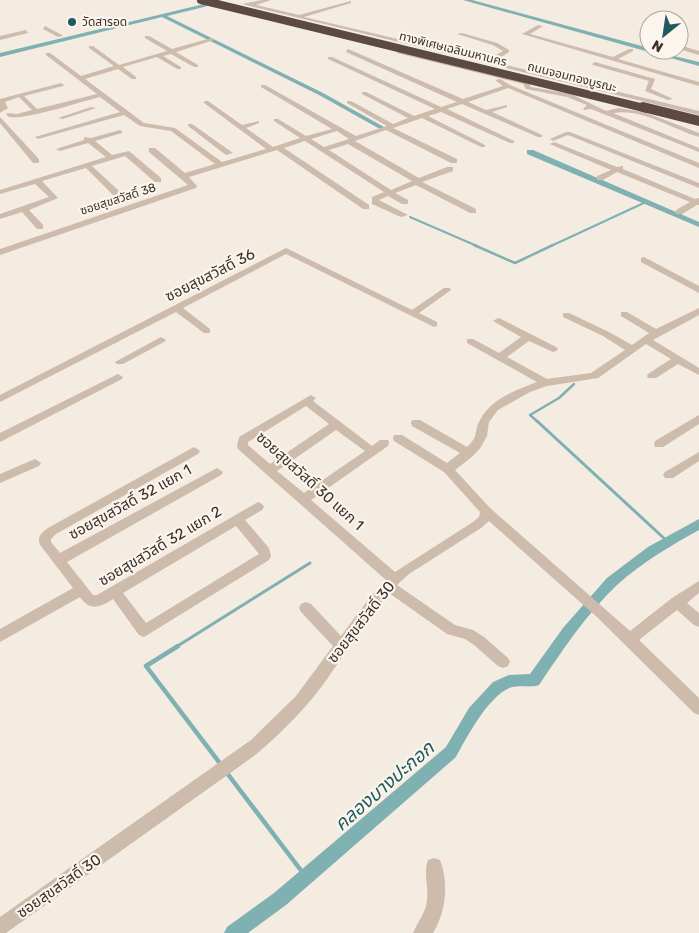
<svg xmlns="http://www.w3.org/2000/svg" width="699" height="933" font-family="Rubik,'Noto Sans Thai',sans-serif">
<rect width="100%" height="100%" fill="#f4ebe1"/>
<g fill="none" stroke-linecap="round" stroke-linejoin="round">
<!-- stream-far3 -->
<g stroke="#7fb0b2" stroke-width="2">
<polyline points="410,217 477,246"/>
<polyline points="551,246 646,202"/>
</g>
<!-- stream-far2 -->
<g stroke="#7fb0b2" stroke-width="2.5">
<polyline points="474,245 515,263 553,245"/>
<polyline points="538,422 530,415 559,398 574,384"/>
</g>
<!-- stream-far1 -->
<g stroke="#7fb0b2" stroke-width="3">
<polyline points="537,421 667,541"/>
<polyline points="176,647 310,563"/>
</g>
<!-- stream -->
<g stroke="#7fb0b2" stroke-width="4.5">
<polyline points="178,646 146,666 222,766"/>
<polyline points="227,773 306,877"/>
</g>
<!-- canal -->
<g fill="#7fb0b2" fill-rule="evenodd">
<polygon points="213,0 221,0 204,7 167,16 323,93 384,127 384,129 380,129 319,95 162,17 0,57 0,53 200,5"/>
<polygon points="463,0 472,0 649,48 649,50 699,62 699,66"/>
<polygon points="527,150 533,150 699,222 699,227 527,154"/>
<path d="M699,519V530C670,546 641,563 617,585C587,613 562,651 539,685C530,688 521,685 512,687C490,693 466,738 456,757L286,905L248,933H224L227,927L274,893L446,747L469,708L493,682L509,675L530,674L563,628L607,578L648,547Z"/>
</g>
<!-- minor -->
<g fill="#cdbbac" fill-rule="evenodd">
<polygon points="262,0 271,0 256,5 299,15 351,1 351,3 304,17 487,60 503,51 493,45 457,34 462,33 497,43 509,50 509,52 493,62 699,111 699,115 242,4"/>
<polygon points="538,25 543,26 530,34 613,57 629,49 633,49 633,51 618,59 699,82 699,86 522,34"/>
<polygon points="45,26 62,35 63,36 58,37 43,29"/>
<polygon points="26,30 28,33 0,40 0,36"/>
<path d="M145,36H149L172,49L211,38L214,40L176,52L198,65V67H194L171,54L163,56L181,67V69H177L157,57L123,67L136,77V79H132L118,69L85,79L144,123L175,128L222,162L266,149L204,103V101H208L242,125L259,121V123L246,128L273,147L300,138L274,121V119H278L306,136L332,129L261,87V85H265L356,136L387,126L347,103V101H351L393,124L408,118L362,94V92H366L414,116L435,109L328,59V57H332L441,107L457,102L346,52L348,49L463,99L503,86L495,80L500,79L510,85L699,163V168L508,88L468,102L486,110L507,105V107L492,112L542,135V137H538L462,104L447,109L514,141V143H510L441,112L428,116L485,145V147H481L422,118L393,128L457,159V163H451L386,130L355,141L419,178L447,167H453V171L422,182L476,209V213H470L416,185L395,193L408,200V204H402L388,196L379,200L408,215L401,217L372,204V197L384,192L305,141L284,148L369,205V209H363L277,150L189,177L197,186L196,188L0,255V249L188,185L149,152V148H155L185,173L215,164L171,131L140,126L124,115L38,139L35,137L120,112L100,97C80,102 26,120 9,117L6,114L7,113L17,114L32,110L19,97L5,102L8,108L0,113V99L61,83L64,85L63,86L24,96L37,109L97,94L46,55V53H50L81,76L114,66L89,48V46H93L119,65L167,51L145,38ZM337,131L349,139L324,147L311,139ZM348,144L412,181L391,190L329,150Z"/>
<polygon points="679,45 699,51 699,55 679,49"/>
<path d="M399,50L528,82L531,87L571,94L606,111L618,108L644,112L699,133V137C671,129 643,108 613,113L699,148V152L591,109L584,110L583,109L587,105L567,97L526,89L523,84L397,53Z"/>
<polygon points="595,62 655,79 651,89 673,99 668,100 645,91 649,81 593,65 592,64"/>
<polygon points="91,107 96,108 63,119 58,118"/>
<polygon points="0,117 39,159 39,163 33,163 0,123"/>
<polygon points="188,124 192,124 233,153 226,155 188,126"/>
<polygon points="120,130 122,131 122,133 95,141 112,155 129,151 161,178 161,182 155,182 125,156 92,166 119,191 119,195 113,195 86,168 42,181 58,198 29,210 43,225 43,229 37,229 22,212 0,219 0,214 49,197 35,184 0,194 0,190 106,157 88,143 60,151 56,149 84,140 84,137 91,138"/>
<polygon points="566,132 570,132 699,183 699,188 568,135 553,141 550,139"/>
<polygon points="554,142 617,167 623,166 623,169 695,199 699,198 699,205 697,205 682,214 676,214 676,210 690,202 617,172 603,180 597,180 597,176 611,170 552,145 550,144"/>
<polygon points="286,248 412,310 444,288 450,288 451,290 419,313 437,322 437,326 434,327 286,254 183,308 210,329 210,333 204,333 176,312 0,402 0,395"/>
<polygon points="644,257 699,286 699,293 641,262 641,258"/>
<path d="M699,308V315L653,340L699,368V375L678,364L656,378H648L647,376L648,374L671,359L646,344L598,378L547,386L530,392L498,410L489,422L487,436L481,447L473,456L455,470L490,508L630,631L672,598L699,581V593L687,603L699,613V627L694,625L677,610L639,640L699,698V715L694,713L598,618L489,521L481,528L409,574L397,585L455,625L473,630L484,637L508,658L510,662L508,666L503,668L498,666L474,645L465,639L447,634L389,593C363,623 343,658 319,690C300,714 278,736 254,756L6,933H0V917L251,740L296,696L333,646L301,612L299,608L301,604L306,602L311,604L341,636L371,596L386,580L238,449L237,446L239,437L311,395L316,398L313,401L372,446L380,440H388L389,443L388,446L311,500L395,572L473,522L479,517L480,512L444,472L394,441L393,438L394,435H402L447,463L460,453L412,426L411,423L412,420H420L467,447C480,435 473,432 480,420C491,399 516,390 537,382L467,343V339H473L499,353L521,337L493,321L498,318L501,319L556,347L558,349L556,351L553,352L529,341L507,357L547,379L591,373L625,350L603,336L563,317V313H569L609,332L632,345L649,333L621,316V312H627L656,329ZM306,406L329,424L270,464L248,445V442ZM336,430L365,451L304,493L277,471Z"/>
<polygon points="161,337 166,340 164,342 123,364 117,364 115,362"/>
<polygon points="118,374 123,377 122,379 0,442 0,433"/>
<polygon points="699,415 699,424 663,447 655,447 654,444 655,441"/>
<path d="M194,447L200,451L198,454L56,534L51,539V542L60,553L217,468L223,472L221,475L67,562L93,595H97L258,502L262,504L264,507L262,510L245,520L269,548L271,556L269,560L144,637L139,635L113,599C99,608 90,611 80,597L0,642V629L73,588L41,546C36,538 41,533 48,528ZM236,526L259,554L146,623L123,593Z"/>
<polygon points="699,452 699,461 673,478 665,478 663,475 665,472"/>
<polygon points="35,459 41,463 39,466 0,483 0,474"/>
<path d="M434,858L440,860C449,883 446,912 433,933H413C418,921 426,913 427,900C429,887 423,872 428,860Z"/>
</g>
<!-- highway-bridge-far1 -->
<polyline stroke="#5c4a42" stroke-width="8" points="201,0 648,109"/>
<!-- highway-bridge -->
<polyline stroke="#5c4a42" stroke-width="10" points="643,107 699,121"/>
</g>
<!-- markers -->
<circle fill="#1f5a5e" stroke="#fbf5ee" stroke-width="2" cx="72" cy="22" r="5"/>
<g text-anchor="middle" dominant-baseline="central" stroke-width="4.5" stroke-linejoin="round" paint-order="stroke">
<!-- far-poi labels -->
<g font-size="12" fill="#3b302b" stroke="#fbf5ee" text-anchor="start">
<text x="82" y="22">วัดสารอด</text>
</g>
<!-- far-street labels -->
<g font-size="12" fill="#3b302b" stroke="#fbf5ee">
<text transform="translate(453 49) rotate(14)">ทางพิเศษเฉลิมมหานคร</text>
<text transform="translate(572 77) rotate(14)">ถนนจอมทองบูรณะ</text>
<text transform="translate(118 199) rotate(-18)">ซอยสุขสวัสดิ์ 38</text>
</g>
<!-- street labels -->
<g font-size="15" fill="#3b302b" stroke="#fbf5ee">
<text transform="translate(210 275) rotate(-27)">ซอยสุขสวัสดิ์ 36</text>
<text transform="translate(310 481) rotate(42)">ซอยสุขสวัสดิ์ 30 แยก 1</text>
<text transform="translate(130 502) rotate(-29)">ซอยสุขสวัสดิ์ 32 แยก 1</text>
<text transform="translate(160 546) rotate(-31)">ซอยสุขสวัสดิ์ 32 แยก 2</text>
<text transform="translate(361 622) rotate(-52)">ซอยสุขสวัสดิ์ 30</text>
<text transform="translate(59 886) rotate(-35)">ซอยสุขสวัสดิ์ 30</text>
</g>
<!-- near-water labels -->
<g font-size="19" font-style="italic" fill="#1f5a5e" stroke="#fbf5ee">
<text transform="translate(384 786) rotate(-41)">คลองบางปะกอก</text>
</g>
</g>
<!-- north arrow -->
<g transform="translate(664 35) rotate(210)"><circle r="24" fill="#fbf5ee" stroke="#aea6a0"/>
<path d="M0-4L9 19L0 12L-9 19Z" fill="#1f5a5e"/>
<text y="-8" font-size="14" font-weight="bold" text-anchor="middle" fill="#3b302b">N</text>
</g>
</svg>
